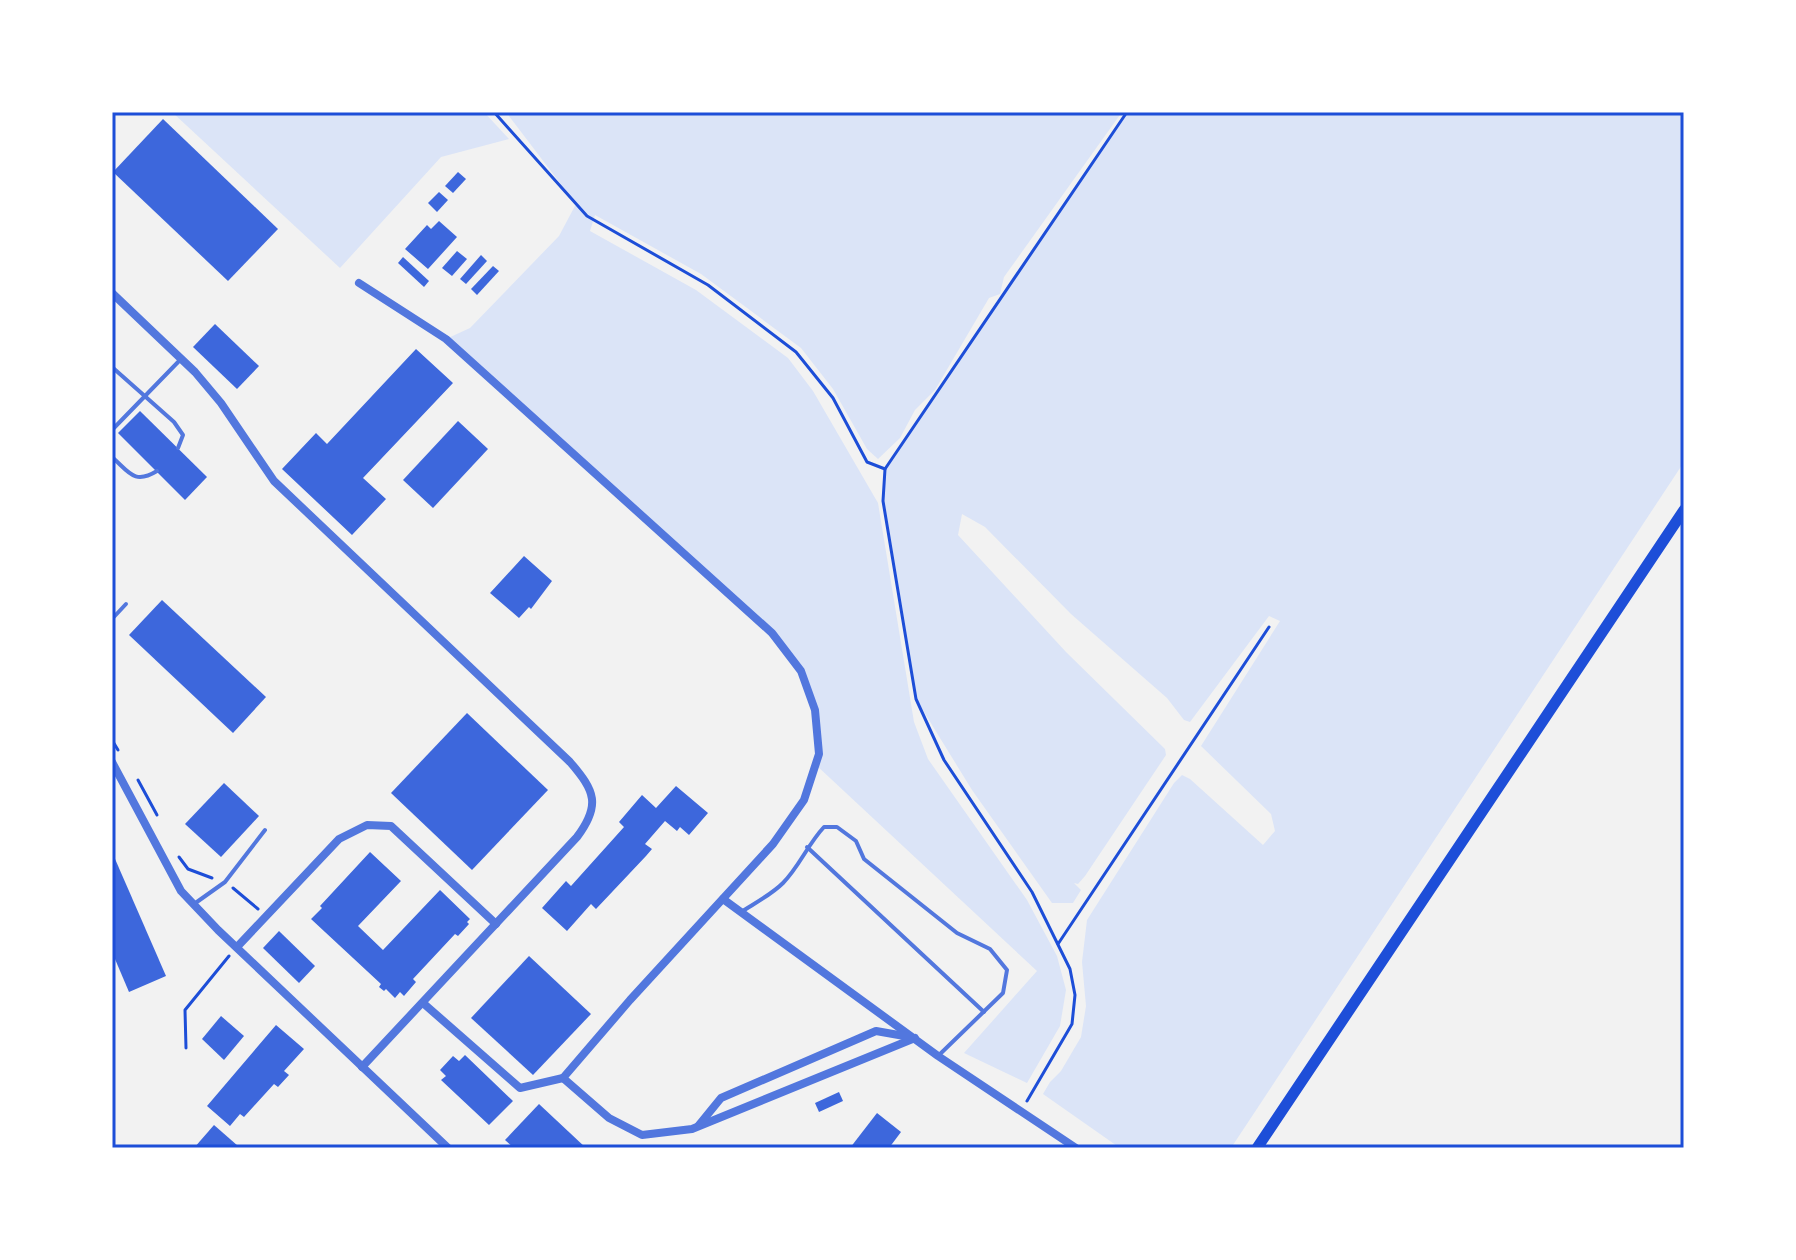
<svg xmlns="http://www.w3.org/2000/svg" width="1796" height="1260" font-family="'Zilla Slab',serif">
<rect width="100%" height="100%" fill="#f2f2f2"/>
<!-- green -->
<g fill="#dbe4f7">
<polygon points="172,112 484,112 509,139 441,157 340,268"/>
<polygon points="506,112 1122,112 1004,277 1000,294 989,298 935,390 915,410 900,438 878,459 867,449 833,389 801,348 701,274 595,215 590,231 696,290 788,358 813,391 878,503 914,722 928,759 1027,900 1057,956 1066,990 1060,1026 1027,1083 964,1053 1037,971 816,765 815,710 801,671 772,633 446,339 470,328 559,236 576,204"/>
<polygon points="1127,112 1684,112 1684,462 1231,1148 1120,1148 1043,1094 1050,1082 1061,1071 1081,1037 1086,1006 1082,962 1087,920 1174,783 1182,775 1190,779 1263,845 1275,831 1271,814 1201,746 1280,621 1269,616 1190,722 1184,720 1167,698 1071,614 985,527 962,514 958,535 1066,652 1165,749 1166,755 1085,876 1078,884 1074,883 1081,890 1073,903 1052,903 972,790 916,699 883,501 885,469"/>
</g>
<!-- building -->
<g fill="#3d67dc">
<polygon points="163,119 278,229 228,281 113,172"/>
<polygon points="458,172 466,179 453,193 445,186"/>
<polygon points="439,192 448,200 437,212 428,203"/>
<polygon points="439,221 457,237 428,269 405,249 427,225 431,229"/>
<polygon points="457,251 467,259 452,276 442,268"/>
<polygon points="481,255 487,261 466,284 460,279"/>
<polygon points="403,257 429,281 424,287 398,263"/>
<polygon points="493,266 499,271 477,295 471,289"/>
<polygon points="215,324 259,366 237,389 193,347"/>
<polygon points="416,349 453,383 363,478 386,499 352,535 282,469 316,433 327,444"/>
<polygon points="140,411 207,477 185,500 118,433"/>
<polygon points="458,421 488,449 433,508 403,480"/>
<polygon points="524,556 552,581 531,609 529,607 519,618 490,593"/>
<polygon points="162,600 266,697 233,733 129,635"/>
<polygon points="467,713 548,790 472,870 391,793"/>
<polygon points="224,783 259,816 221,857 185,824"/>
<polygon points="676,786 708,813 689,835 680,827 677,831 665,821 645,844 652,849 646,856 596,909 591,904 567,931 542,908 566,881 571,886 624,827 619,822 642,795 656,808"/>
<polygon points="112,852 166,976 129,992 112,952"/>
<polygon points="370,852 401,881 358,926 383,950 440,890 470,919 467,922 469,924 458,936 455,934 413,979 416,982 404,996 400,992 395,998 386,989 384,991 379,987 381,984 311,919 322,908 320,906"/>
<polygon points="279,931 315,966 299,983 263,948"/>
<polygon points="529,956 591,1014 533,1075 471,1018"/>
<polygon points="221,1016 244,1036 224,1060 202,1039"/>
<polygon points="276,1025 304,1049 284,1071 289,1075 278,1087 274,1084 244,1117 240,1114 230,1126 207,1106"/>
<polygon points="465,1055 513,1101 489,1125 441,1080 446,1076 440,1070 453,1056 459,1061"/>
<polygon points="839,1092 843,1101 819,1112 815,1103"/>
<polygon points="539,1104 586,1148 514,1148 505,1140"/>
<polygon points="877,1113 901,1132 889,1148 850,1148"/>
<polygon points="214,1125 238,1146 237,1148 194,1148"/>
</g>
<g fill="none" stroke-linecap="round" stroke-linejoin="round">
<!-- path -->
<g stroke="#1d4ed8" stroke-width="3">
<polyline points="494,112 587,216 708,285 796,352 833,398 867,462 885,469"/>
<polyline points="112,740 118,750"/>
<polyline points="138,780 157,815"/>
<polyline points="179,857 188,869 212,878"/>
<polyline points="233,888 258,909"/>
<polyline points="1058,944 1269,627"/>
<polyline points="186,1048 185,1010 229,956"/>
<polyline points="1027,1101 1072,1024 1075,995 1070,969 1032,892 944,760 916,699 883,501 885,469 1127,112"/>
</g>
<!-- service -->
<g stroke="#5277de" stroke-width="4">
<polyline points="112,367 174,422 183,435 178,448"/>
<polyline points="112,430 180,360"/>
<path d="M112,457C129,472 134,485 157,471"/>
<polyline points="112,619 126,604"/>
<polyline points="807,847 984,1012"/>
<polyline points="194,904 225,882 265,830"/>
<path d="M741,912C755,903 771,895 783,883C799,867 808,844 824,827H837L856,841L864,859L957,933L990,949L1007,970L1003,993L938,1056"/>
</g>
<!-- minor -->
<g stroke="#5277de" stroke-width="8">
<polyline points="359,283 446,339 772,633 801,671 815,710 819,754 804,800 773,844 630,1000 563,1078"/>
<path d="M112,293L195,372L221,403L274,481L570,762C595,791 601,805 577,837L362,1067"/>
<polyline points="112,762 181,891 218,930 448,1148"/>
<polyline points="723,899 938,1056 1076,1148"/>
<polyline points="237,947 339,839 367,825 391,826 496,924"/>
<polyline points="423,1003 520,1088 563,1078"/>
<polyline points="563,1078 609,1118 642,1135 692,1129 915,1038"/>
<polyline points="699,1125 721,1098 876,1031 910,1037"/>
</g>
<!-- secondary -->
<polyline stroke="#1d4ed8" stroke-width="11" points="1257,1148 1684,510"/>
</g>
<!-- border -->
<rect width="1796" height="1260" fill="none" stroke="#ffffff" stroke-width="228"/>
<rect x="114" y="114" width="1568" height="1032" fill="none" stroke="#1d4ed8" stroke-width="3"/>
</svg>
